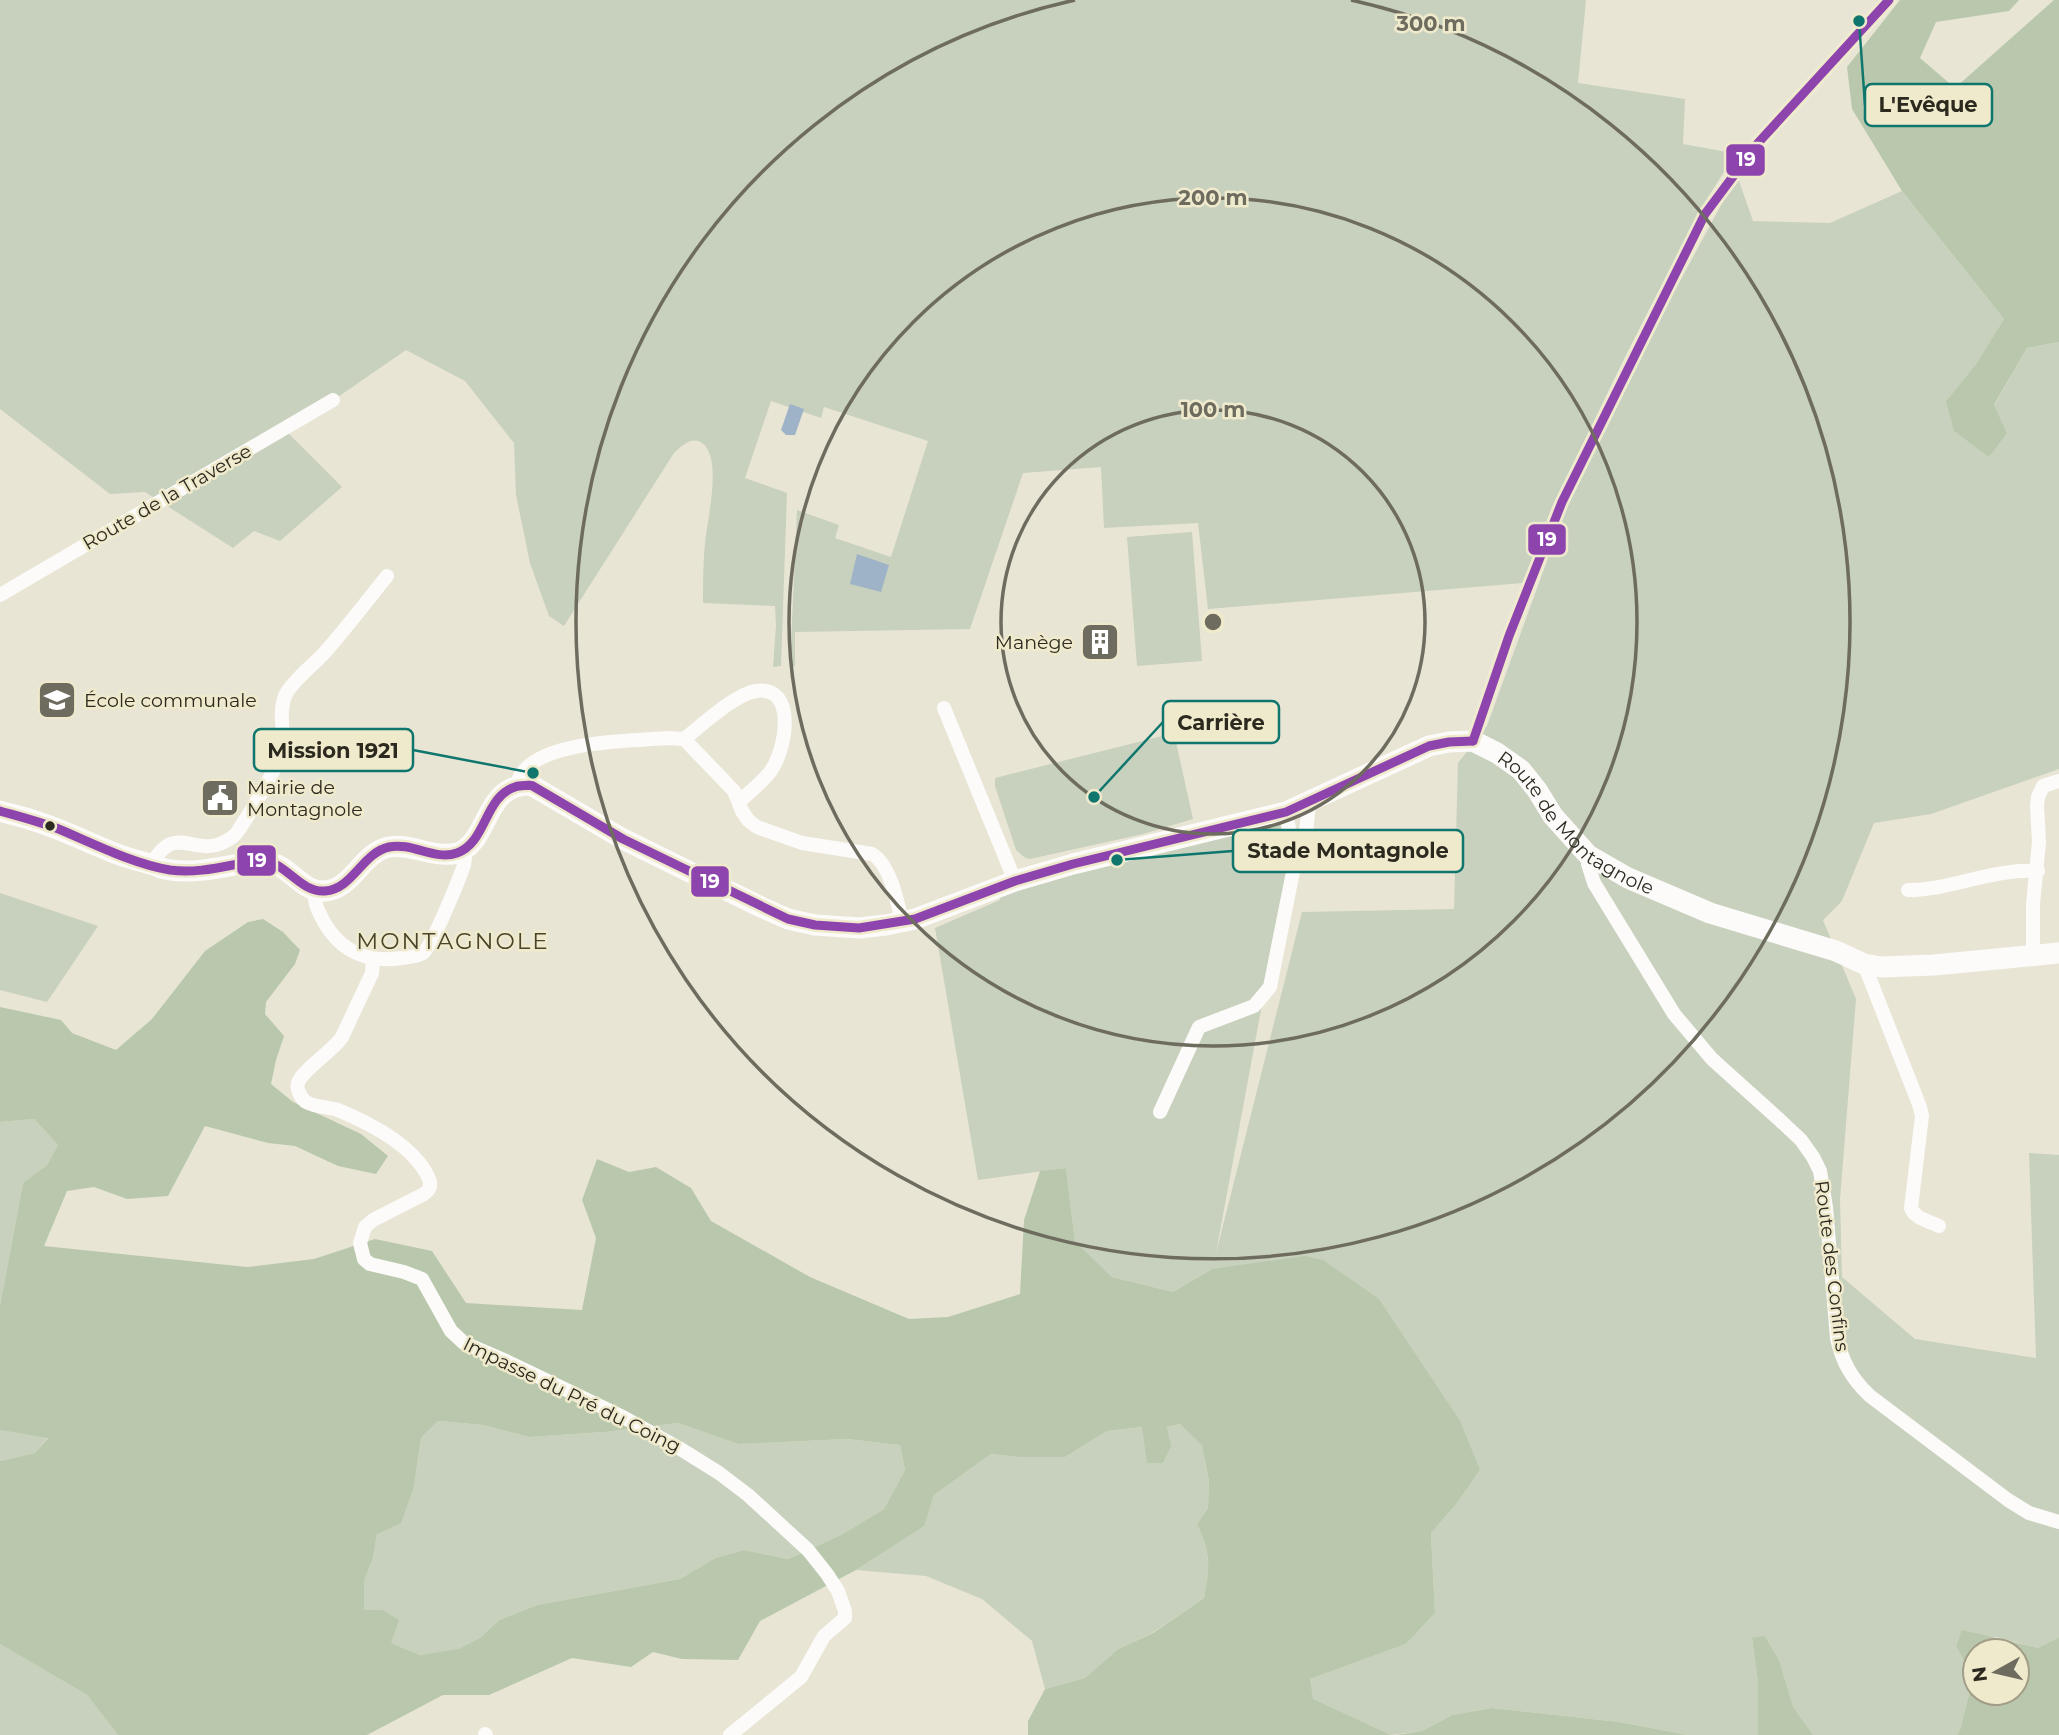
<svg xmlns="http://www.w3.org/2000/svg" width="2059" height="1735" font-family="Montserrat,sans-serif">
<rect width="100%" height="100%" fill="#e8e5d5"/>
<!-- green -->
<g fill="#c8d1bd">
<path d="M0,0H1586L1578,83L1685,99L1683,144L1738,154L1722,175L1700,210L1628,351L1552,507L1523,583L1208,609L1198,523L1104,528L1101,467L1023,473L970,629L795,632V666H790L797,510L839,525L835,538L891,557L928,441L824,407L821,418L771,401L745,478L787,493L781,666L773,667L776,626L775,606L703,603C703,583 703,563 705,543C707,521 723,457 702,443C691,436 682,446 674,453L564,626L549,616L530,563L516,495L514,443L465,381L406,350L287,432L342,487L280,541L254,531L233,548L145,492L110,494L0,409Z"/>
<polygon points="1738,178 1753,221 1830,223 1902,191 2004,319 1976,364 1946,401 2007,433 1994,406 2027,348 2059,342 2059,769 1931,814 1874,823 1842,901 1823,920 1856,999 1840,1199 1842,1277 1915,1339 2036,1358 2029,1153 2059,1155 2059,1637 2038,1648 1996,1637 1956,1646 1973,1678 1960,1730 1957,1735 1813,1735 1793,1708 1779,1660 1765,1636 1752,1639 1758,1682 1758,1735 1688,1735 1619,1722 1492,1708 1452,1715 1422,1731 1391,1735 1312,1699 1310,1679 1406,1644 1435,1613 1431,1533 1458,1502 1480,1470 1212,1269 1173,1292 1112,1277 1075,1241 1066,1168 978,1180 935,928 1000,900 998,891 1280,823 1288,864 1216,1253 1302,912 1454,909 1458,763 1487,726 1567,506 1674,292 1726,196"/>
<polygon points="1192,532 1202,661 1137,666 1127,537"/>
<polygon points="1174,733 1193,819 1143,834 1030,859 1024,857 1016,850 995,786 995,778"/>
<polygon points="0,893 98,926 47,1002 0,990"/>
<polygon points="34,1119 58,1145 47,1165 23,1183 0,1306 0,1122"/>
<polygon points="438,1421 483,1425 529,1437 605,1432 678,1423 738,1444 847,1439 900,1445 905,1470 884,1509 841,1535 788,1559 744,1550 715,1558 680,1579 537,1605 499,1620 480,1638 459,1650 420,1655 391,1643 364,1610 364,1581 373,1558 377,1534 414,1486 421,1438"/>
<path d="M1180,1424L1202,1444L1209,1483L1208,1508L1197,1524C1211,1554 1210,1566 1204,1598L1152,1633L1118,1649L1085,1678L1045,1689L1032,1641L982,1599L926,1576L856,1570L923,1526L934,1495L991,1454L1019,1457H1065L1107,1431L1143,1427L1170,1446L1167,1427Z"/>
<polygon points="0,1430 48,1437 35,1453 0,1461"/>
<polygon points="0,1644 87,1695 118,1735 0,1735"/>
</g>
<!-- forest -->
<g fill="#b9c8ac" fill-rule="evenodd">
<polygon points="1900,0 2019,0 2009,11 1936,22 1920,58 1955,88 2054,0 2059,0 2059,342 2027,348 1994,405 2007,433 1989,457 1954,431 1946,401 1976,364 2004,319 1902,191 1852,109 1847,67"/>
<path d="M263,919L283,932L300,950L295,964L266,1002L265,1014L284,1036L276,1060L271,1084L293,1102L361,1134L388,1156L376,1174L338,1166L295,1146L268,1143L205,1126L168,1196L127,1199L94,1187L67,1191L44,1246L247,1267L314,1259L375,1239L432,1251L466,1303L582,1310L596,1238L582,1200L597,1159L629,1172L656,1167L691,1188L711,1221L810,1277L909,1319L948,1317L1020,1294L1024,1220L1040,1171L1066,1168L1075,1241L1112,1277L1173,1292L1212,1269L1305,1256L1323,1260L1379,1299L1460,1421L1480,1470L1458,1502L1431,1533L1435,1613L1406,1644L1310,1679L1313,1699L1391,1735H1028V1721L1045,1689L1085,1678L1118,1649L1153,1633L1204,1598C1210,1565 1211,1554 1197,1524L1208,1508L1209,1482L1202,1445L1180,1424L1167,1427L1171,1446L1163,1463H1147L1142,1427L1107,1431L1065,1457H1019L991,1454L934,1495L924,1526L856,1570L760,1621L738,1660L682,1659L653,1652L631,1667L572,1658L489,1695H443L367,1735H118L87,1695L0,1644V1461L35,1453L48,1438L0,1430V1306L23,1183L47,1165L58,1145L34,1119L0,1122V1007L61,1020L72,1033L116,1050L152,1019L205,951L248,922ZM438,1421L483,1425L529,1437L605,1432L678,1423L738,1444L847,1439L900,1445L905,1470L884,1509L841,1535L788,1559L744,1550L715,1558L680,1579L537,1605L499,1620L480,1638L459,1649L420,1655L391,1643L399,1620L383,1610H364V1581L373,1558L377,1534L401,1523L414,1486L421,1438Z"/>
<path d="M1962,1630L2038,1648L2059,1637V1735H1957L1960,1730L1973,1678L1956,1646ZM1975,1651H2017V1693H1975Z"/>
<polygon points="1765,1636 1779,1660 1793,1707 1813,1735 1737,1735 1758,1735 1758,1682 1752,1638"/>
<polygon points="1492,1708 1619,1722 1688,1735 1396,1735 1422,1731 1452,1715"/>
</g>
<!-- water -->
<g fill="#9eb3c8">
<polygon points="790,404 804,409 795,435 786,435 781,430"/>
<polygon points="857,554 889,565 881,592 850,584"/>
</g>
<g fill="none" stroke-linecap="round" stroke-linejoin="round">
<!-- street -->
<g stroke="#fcfbf9" stroke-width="14">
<polyline points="0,595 333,400"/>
<polyline points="944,708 1015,881"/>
<path d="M684,739C701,726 735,694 756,691C798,685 786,751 770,772C762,783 749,792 739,802"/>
<polyline points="1473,741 1509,636 1562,502 1705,214 1758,143 1889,0"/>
<path d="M516,787C518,782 519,776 523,772C547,740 631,741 669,738L684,739L734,791L742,811L748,820L757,827L802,843L872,854C890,864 898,903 902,922"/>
<polyline points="1286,812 1295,862"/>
<path d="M1588,855V864L1594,883L1674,1014L1712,1059L1783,1123L1801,1140L1813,1157L1820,1171L1826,1207L1837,1338C1842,1362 1852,1379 1870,1396L2008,1500L2029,1513L2059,1522"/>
<path d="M152,864C175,821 194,859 226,841C230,839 235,836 238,831C250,813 276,771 281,752C286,732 277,712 286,694C294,679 315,664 326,651C347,627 367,601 387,576"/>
<path d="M1908,890C1952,890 1992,868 2038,871"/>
<path d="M315,892C314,904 318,911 324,922C341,952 368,963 402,958C408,957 417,957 423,953C431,949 460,877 464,865C465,860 465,854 466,849"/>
<polyline points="2033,956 2033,904 2039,842 2037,806 2038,797 2043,786 2059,781"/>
<path d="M373,959L372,973L342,1037C334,1050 301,1071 298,1083C296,1089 301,1098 306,1102C315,1107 328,1107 338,1110C367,1122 408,1143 425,1171C430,1180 434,1187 424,1194L373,1220L365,1227L360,1243L364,1259L370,1264L404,1272L422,1279L451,1331L464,1343L506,1361L623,1417L679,1448L719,1473L748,1495L808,1550L827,1574L838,1591L845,1611V1618L824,1636L801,1677L730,1735"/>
<path d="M1864,964L1920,1107L1922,1116L1911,1208C1915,1219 1929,1221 1939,1226"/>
<polyline points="1160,1112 1199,1027 1254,1006 1270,987 1295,862 1305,842 1309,803"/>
<polyline points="485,1734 486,1735"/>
</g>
<!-- secondary -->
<path stroke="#fcfbf9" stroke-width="21" id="s1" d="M0,811C14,815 28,818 41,823C68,832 93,845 120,855C130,859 140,861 150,864C156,865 160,868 165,869C187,874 213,869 234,865C244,863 255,859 266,861C290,865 302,893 325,891C353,889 361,853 389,847C411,843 435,859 457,853C490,843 483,783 531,785L623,839L761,907L788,919L815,925L859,928L886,925L915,919L1015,881L1073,864L1286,812L1429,746L1449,742L1473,741L1497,753L1521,770L1537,790L1553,816L1588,855L1628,878L1710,913L1836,951L1864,964L1881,967L1934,965L2059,953"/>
<!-- bus-1 casing -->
<g stroke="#f0eacd" stroke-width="14">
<g id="bus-1">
<polyline points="1473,741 1509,636 1562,502 1705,214 1758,143 1889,0"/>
<path d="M0,811C21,817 41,822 61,830C94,844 134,864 170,870C191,873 213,869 233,865C243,863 254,859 265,861C287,864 301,893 325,891C353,889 362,853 389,847C412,842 435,861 457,853C487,842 484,797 515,787C520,785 526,786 531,785L623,839L788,919L815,925L859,928L915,919L1015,881L1073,864L1286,812L1429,746L1449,742L1473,741"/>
</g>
</g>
<!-- bus-1 -->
<use href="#bus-1" stroke="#8e44ad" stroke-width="9"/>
</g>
<!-- distance rings -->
<g fill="none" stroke="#6e6b5f" stroke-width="3.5">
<circle cx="1213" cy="622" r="212"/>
<circle cx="1213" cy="622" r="424"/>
<path d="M1351 0A637 637 0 1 1 1075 0"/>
</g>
<!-- icons -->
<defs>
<g id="building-square" transform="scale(2.0125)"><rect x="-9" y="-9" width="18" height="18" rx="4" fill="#6e6b5f" stroke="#f0eacd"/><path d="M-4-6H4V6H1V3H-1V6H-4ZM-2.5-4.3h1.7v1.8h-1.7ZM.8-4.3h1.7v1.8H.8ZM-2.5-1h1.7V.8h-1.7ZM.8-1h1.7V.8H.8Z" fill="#fff"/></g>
<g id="school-square" transform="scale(2.0125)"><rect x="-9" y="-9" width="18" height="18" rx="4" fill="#6e6b5f" stroke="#f0eacd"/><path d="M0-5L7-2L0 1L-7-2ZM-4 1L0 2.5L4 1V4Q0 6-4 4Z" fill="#fff"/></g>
<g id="civic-square" transform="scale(2.0125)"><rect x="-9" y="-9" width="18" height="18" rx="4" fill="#6e6b5f" stroke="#f0eacd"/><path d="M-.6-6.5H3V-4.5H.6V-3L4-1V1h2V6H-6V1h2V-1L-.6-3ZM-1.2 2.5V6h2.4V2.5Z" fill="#fff"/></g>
</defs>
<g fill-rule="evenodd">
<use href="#building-square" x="1100" y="642"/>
<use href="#school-square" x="57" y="700"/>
<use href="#civic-square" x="220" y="798"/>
</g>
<!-- markers -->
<circle fill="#2c2a1f" stroke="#f0eacd" stroke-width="2.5" cx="50" cy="826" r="6"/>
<g text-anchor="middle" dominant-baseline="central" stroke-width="5" stroke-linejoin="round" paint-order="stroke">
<!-- street labels -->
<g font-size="19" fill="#2c2a1f" stroke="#f0eacd">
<text transform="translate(167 497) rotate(-30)">Route de la Traverse</text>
<text stroke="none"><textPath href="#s1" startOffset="1741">Route de Montagnole</textPath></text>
<text transform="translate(1832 1266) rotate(83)">Route des Confins</text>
<text transform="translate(572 1395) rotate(26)">Impasse du Pré du Coing</text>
</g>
<!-- poi labels -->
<g font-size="19" fill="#2c2a1f" stroke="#f0eacd" text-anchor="start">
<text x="1073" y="642" text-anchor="end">Manège</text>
<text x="84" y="700">École communale</text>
<text x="247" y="787">Mairie de<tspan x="247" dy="22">Montagnole</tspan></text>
</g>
<!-- quarter labels -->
<g font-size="23" letter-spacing="2" fill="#49442c" stroke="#f0eacd">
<text x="453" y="941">MONTAGNOLE</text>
</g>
</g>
<circle cx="1213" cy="622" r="10" fill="#6e6b5f" stroke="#f0eacd" stroke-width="3.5"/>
<g font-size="21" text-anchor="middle" font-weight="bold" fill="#6e6b5f" stroke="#f0eacd" stroke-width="5" stroke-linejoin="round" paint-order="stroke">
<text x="1431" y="31">300 m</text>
<text x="1213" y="205">200 m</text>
<text x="1213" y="417">100 m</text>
</g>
<!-- callouts -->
<path fill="none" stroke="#0f766e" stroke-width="2.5" d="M1859 21L1865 105M1094 797L1163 722M533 773L413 750M1117 860L1233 851"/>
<g fill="#0f766e" stroke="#f0eacd" stroke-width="2.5">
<circle cx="1859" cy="21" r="7"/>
<circle cx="1094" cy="797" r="7"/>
<circle cx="533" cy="773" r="7"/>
<circle cx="1117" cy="860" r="7"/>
</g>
<g fill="#f0eacd" stroke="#0f766e" stroke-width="2.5">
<rect x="1865" y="84" width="127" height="42" rx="7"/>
<rect x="1163" y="701" width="116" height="42" rx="7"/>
<rect x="254" y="729" width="159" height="42" rx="7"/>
<rect x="1233" y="830" width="230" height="42" rx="7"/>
</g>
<g font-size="21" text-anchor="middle" font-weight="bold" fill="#2c2a1f">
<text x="1928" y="112">L'Evêque</text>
<text x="1221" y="730">Carrière</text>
<text x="333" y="758">Mission 1921</text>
<text x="1348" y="858">Stade Montagnole</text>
</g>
<g stroke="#f0eacd" stroke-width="2.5">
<rect x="1725" y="143" width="41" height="34" rx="7" fill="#8e44ad"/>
<rect x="1527" y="523" width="40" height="33" rx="7" fill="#8e44ad"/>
<rect x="236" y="844" width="41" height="33" rx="7" fill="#8e44ad"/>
<rect x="690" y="865" width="40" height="33" rx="7" fill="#8e44ad"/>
</g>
<g font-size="19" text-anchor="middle" font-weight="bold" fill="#fff">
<text x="1746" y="166">19</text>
<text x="1547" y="546">19</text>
<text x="257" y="867">19</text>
<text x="710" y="888">19</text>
</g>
<!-- north arrow -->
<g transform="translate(1996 1672) rotate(262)"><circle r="33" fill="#f0eacd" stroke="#a29d87" stroke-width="2"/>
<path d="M0-5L12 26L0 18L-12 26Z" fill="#6e6b5f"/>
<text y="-10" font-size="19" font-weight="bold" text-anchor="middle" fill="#2c2a1f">N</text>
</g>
</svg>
